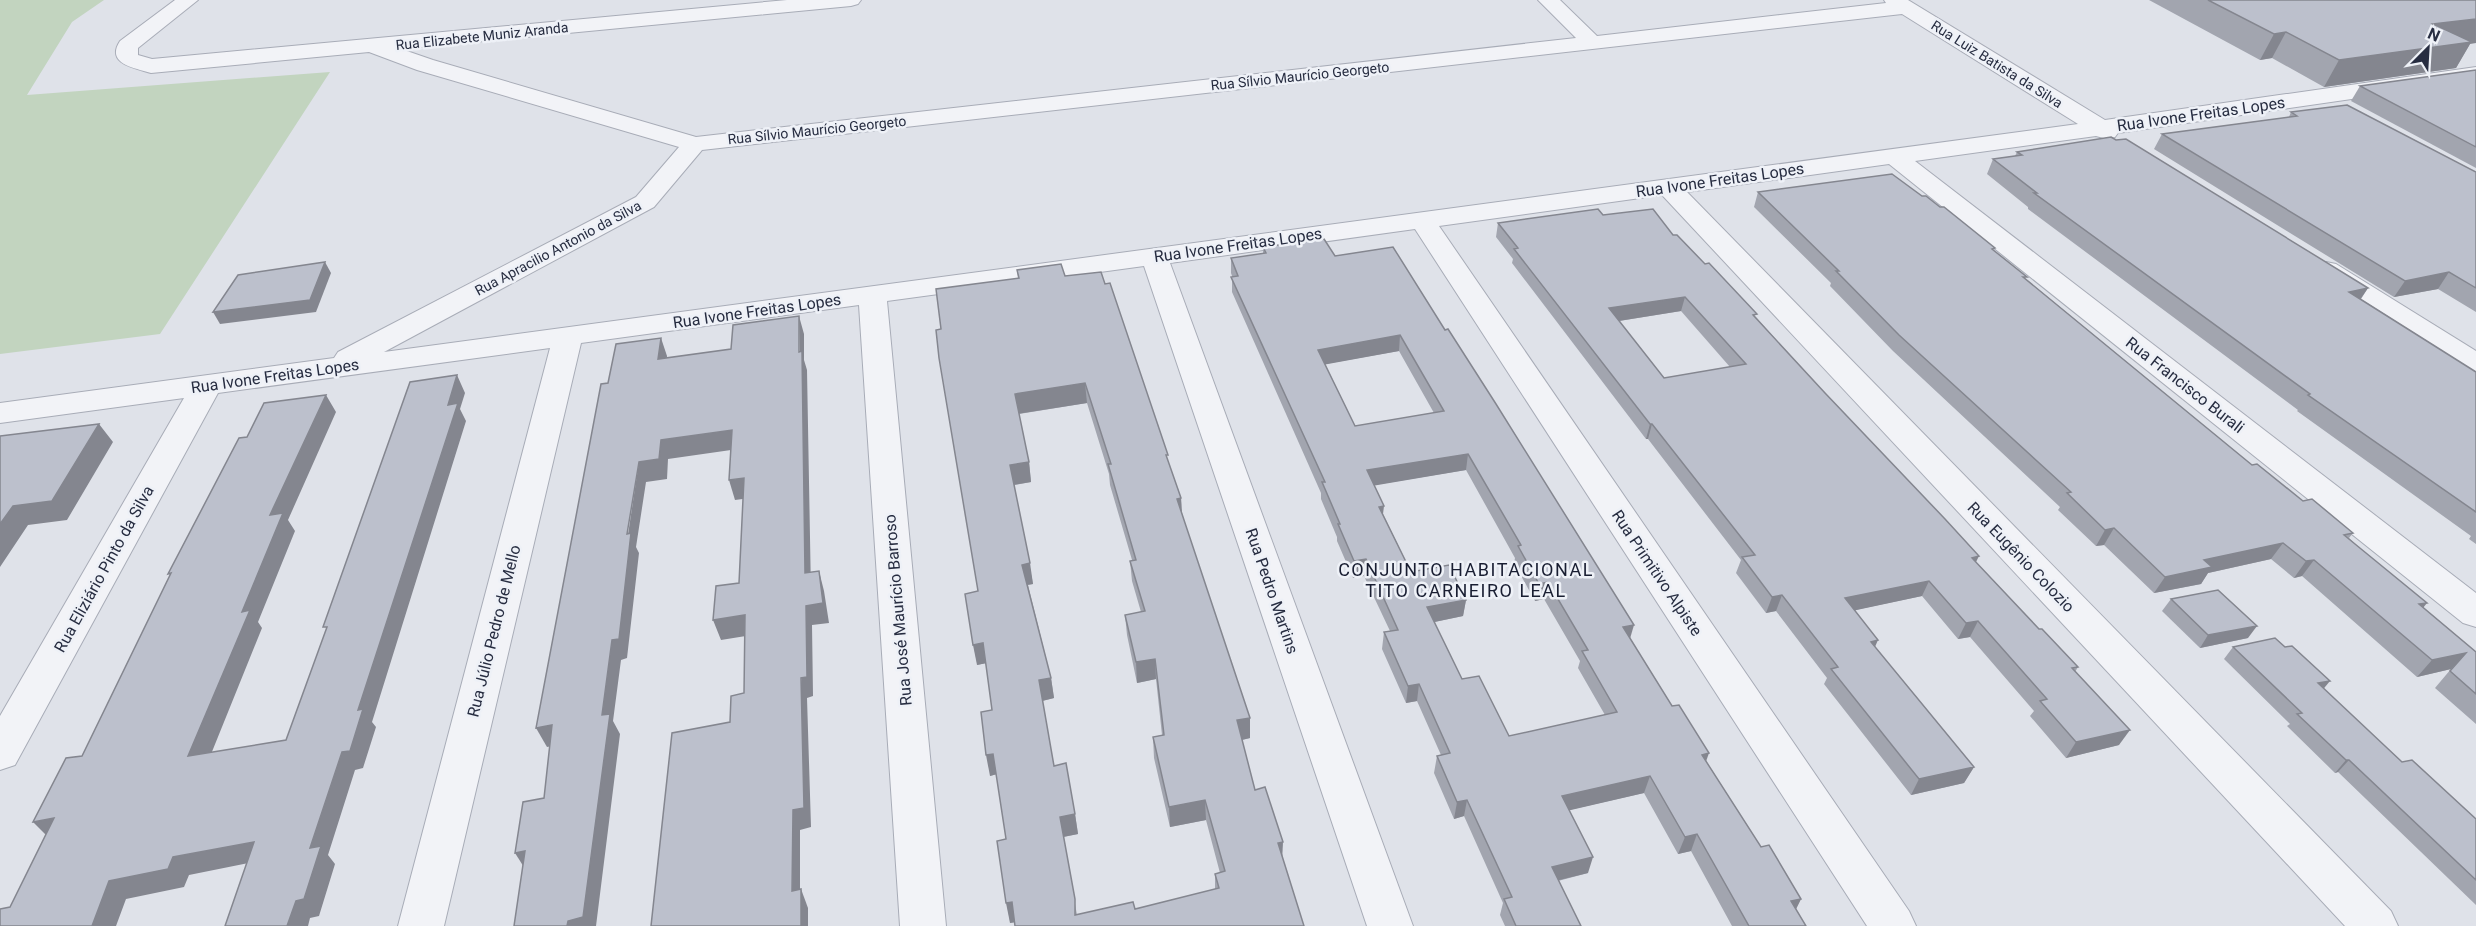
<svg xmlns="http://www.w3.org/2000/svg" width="2476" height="926" font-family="Roboto,sans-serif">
<rect width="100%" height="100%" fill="#dfe2e9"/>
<!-- green -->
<polygon fill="#c2d4bf" points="0,0 104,0 72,22 27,95 330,72 160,334 0,354"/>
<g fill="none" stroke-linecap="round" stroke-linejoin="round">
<!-- street casing -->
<g stroke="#a8acb7" stroke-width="2">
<g id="street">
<path d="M175,0H198L138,48V55L152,59L787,0H861L858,4L851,6L401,49L433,60L696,137L1576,38L1538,0H1560L1597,36L1886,3L1884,0H1908L2105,120L2476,67V81L2118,133L2115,137L2107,139L2096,136L1915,161L2476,593V627L2463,623L1889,164L1687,192L2391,911L2398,926H2345L1662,195L1439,226L1909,911L1916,926H1867L1415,229L1170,263L1413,926H1367L1144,266L887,301L946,926H900L859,305L581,343L444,926H398L550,348L218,393L15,765L0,770V716L184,398L0,423V403L334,358L338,352L636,197L679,147L417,70L369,52L151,73C135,68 105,64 120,41ZM1902,14L2078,124L384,352L654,207L702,150Z"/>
<polygon points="2326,262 2336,264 2476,351 2476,373 2465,370 2316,276 2312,270 2316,264"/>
</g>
</g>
<!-- street -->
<use href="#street" fill="#f2f3f7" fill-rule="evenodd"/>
</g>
<!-- wall -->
<g fill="#a2a5af" fill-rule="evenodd">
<polygon points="2149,0 2476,0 2470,44 2456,68 2324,87 2272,58 2260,60"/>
<polygon points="2476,70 2476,168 2351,101 2360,86"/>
<polygon points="2291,112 2476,172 2476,312 2438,289 2394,297 2154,149 2162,134 2289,117"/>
<polygon points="2017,152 2368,288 2361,299 2476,372 2476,544 2469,539 2471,536 2297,411 2298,410 2028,209 2028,207 1987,174 1993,159 2015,156"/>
<polygon points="1758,192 1922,196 1994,251 2026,279 2252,465 2303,501 2353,533 2349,538 2423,608 2476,652 2476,724 2435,688 2451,669 2417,677 2302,576 2294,578 2271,559 2208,573 2201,584 2154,593 2104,545 2096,546 2058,510 2060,507 1893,351 1830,286 1831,283 1754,207"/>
<path d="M1603,215L1673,235L1756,317L1976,562L2039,629L2078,667L2075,672L2119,745L2066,758L2030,716L2034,711L1970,637L1958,639L1922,596L1855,610L1875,647L1974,767L1964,783L1911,795L1824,684L1827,678L1776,611L1766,613L1736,573L1741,560L1648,439H1646L1512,263L1513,259L1496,237L1498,223ZM1681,311L1730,367L1664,378L1619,321Z"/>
<path d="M1263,247L1335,256L1393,247L1630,638L1706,761L1761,847L1801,899L1796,909L1806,926H1732L1691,851L1678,854L1644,793L1569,810L1588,873L1558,881L1581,926H1505L1500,915L1503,903L1464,816L1454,819L1434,773L1437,756L1441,755L1417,701L1406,703L1382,649L1384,632L1390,631L1364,576L1353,578L1337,541V537L1321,499V493L1232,292V276L1231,273V258L1263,254ZM1399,351L1434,413L1355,426L1325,364ZM1466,470L1515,558L1514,563L1535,601L1544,599L1580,661L1578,668L1605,715L1509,736L1462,679L1434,622L1463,616L1466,600L1411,572L1383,514L1374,485Z"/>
<path d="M1017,270L1065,276L1105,284L1181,498L1182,513L1250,738L1242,740L1255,790L1282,858L1304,926L1015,922L1010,923L1006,839L997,774L990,776L992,710L986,663L977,665L978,591L941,329L1018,278ZM1087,403L1109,474L1110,485L1132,560L1130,561L1132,581L1141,612L1125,615L1127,635L1137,683L1156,679L1162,735L1153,737L1154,758L1170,827L1206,820L1220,873L1215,874V889L1135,909L1077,915L1063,837L1078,834L1075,814L1054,766L1042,701L1054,698L1051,678L1028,585L1033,584L1014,485L1031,482L1029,462L1019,414Z"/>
<polygon points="2171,599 2248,638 2200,648 2162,611"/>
<polygon points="2233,647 2323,689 2402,762 2476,819 2476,905 2338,772 2335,773 2287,726 2290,724 2224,659"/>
</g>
<!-- shaded-wall -->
<g fill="#84868f">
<polygon points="2476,19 2476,43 2470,44 2456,68 2324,87 2339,60 2433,24"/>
<polygon points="2286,32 2272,58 2260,60 2274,34"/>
<polygon points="325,262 331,273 316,312 220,324 213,312"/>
<polygon points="2449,272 2438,289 2394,297 2405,281"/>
<polygon points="2368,288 2357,304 2349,292"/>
<polygon points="1685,297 1681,311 1606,323 1609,308"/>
<polygon points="799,316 804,334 804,360 807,370 811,593 805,573"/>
<polygon points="1400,335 1399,351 1317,366 1318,350"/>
<polygon points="661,338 667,356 665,378 658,359"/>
<polygon points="457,375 465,393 460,409 466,421 372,722 376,727 363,768 355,770 328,855 335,864 319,916 310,918 308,926 287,926 310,848 342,752"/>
<polygon points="1085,383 1087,403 1017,414 1015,394"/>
<polygon points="326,395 336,412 288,520 295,531 258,622 262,628 203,774 188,756 270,515"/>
<polygon points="99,424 113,442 67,520 28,525 0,567 0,524 13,506"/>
<polygon points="1650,424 1652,424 1648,439 1646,439"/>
<polygon points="732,430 738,449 668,459 667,479 646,482 636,547 639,553 627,658 621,660 613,721 620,734 596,926 567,926 602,715 612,640 639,462 661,440"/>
<polygon points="1468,454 1466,470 1366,487 1367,470"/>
<polygon points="1029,462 1031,482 1013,485 1010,465"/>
<polygon points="744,478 750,498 735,500 729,480"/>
<polygon points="1181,498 1182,518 1177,499"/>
<polygon points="1384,506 1382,522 1379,507"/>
<polygon points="2114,528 2104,545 2096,546 2105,530"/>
<polygon points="2283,543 2271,559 2208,573 2201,584 2154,593 2165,577 2204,560"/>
<polygon points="1979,556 1971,572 1972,558"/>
<polygon points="1366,559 1364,576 1353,578 1354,561"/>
<polygon points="2314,560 2302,576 2294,578 2306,561"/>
<polygon points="1030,563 1033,584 1026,585 1022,565"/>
<polygon points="819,571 824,591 829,623 812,625 813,696 807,698 811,827 800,830 800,910 792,891 793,810 806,606"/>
<polygon points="1929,581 1922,596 1838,614 1845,598"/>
<polygon points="1548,582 1544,599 1535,601 1539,584"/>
<polygon points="1782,595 1776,611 1766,613 1772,597"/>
<polygon points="1466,600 1463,616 1425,624 1427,607"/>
<polygon points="2427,603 2414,619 2419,604"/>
<polygon points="745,615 752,635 721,640 713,620"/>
<polygon points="1978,621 1970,637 1958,639 1966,623"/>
<polygon points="1634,625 1629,642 1623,627"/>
<polygon points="2257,626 2248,638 2200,648 2208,635"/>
<polygon points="1878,640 1871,656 1871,642"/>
<polygon points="983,643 987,663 977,665 973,645"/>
<polygon points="2466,653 2451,669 2417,677 2432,660"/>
<polygon points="1155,659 1156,679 1137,683 1136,662"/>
<polygon points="1051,678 1054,698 1042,701 1039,680"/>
<polygon points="2330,681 2320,693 2318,683"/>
<polygon points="1419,684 1417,701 1406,703 1408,686"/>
<polygon points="1250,718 1250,738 1237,741 1237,720"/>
<polygon points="552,725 563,744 547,747 536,728"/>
<polygon points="2130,730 2119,745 2066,758 2076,742"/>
<polygon points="1709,753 1703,770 1702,755"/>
<polygon points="993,754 997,774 990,776 986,755"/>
<polygon points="2346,760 2349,760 2338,772 2335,773"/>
<polygon points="1974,767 1964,783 1911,795 1919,779"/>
<polygon points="1650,776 1644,793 1558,813 1562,796"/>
<polygon points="1205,800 1206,820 1170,827 1169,807"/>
<polygon points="1467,800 1464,816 1454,819 1457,802"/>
<polygon points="1075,814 1078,834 1063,837 1060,817"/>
<polygon points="54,818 51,840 33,822"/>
<polygon points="1697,834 1691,851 1678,854 1685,837"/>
<polygon points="254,842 269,859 189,875 184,887 126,899 116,926 92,926 109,881 173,857"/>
<polygon points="1283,842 1282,862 1278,843"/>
<polygon points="525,851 527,872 515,853"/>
<polygon points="1593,857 1588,873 1547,883 1552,867"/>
<polygon points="801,889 808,908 808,926 801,926"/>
<polygon points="1801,899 1793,915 1791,901"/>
<polygon points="1012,902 1016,922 1010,923 1006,903"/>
</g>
<!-- building -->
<g fill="#bcc0cc" stroke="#84868f" stroke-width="1.5" fill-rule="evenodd">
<polygon points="2208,0 2476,0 2476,19 2433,24 2472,42 2339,60 2286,32 2274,34"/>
<polygon points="2476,70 2476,147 2360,86"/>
<polygon points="2347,105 2476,172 2476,288 2449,272 2405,281 2162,134 2297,116 2291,112"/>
<polygon points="2111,137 2116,140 2126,139 2368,288 2349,292 2476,372 2476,512 2308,395 2310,394 2034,193 2037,193 1993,159 2022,155 2017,152"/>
<polygon points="1892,174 1922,196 1926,196 1940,207 1944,207 1995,248 1992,249 2027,277 2023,277 2252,465 2257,464 2303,501 2312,499 2353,533 2344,535 2427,603 2419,604 2476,652 2476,694 2450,671 2466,653 2432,660 2314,560 2306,561 2283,543 2204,560 2212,567 2165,577 2114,528 2105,530 2067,493 2071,492 1899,335 1836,271 1839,271 1758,192"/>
<path d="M1598,209L1603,215L1653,209L1673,235H1677L1705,264L1709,263L1757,314L1753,315L1825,393L1945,519L1979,556L1972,558L2039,629H2042L2078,667L2072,668L2130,730L2076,742L2040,701L2047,699L1978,621L1966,623L1929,581L1845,598L1878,640L1871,642L1974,767L1919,779L1831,669L1838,667L1782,595L1772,597L1742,557L1755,555L1652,424H1650L1514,249L1518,248L1498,223ZM1685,297L1746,364L1664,378L1609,308Z"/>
<path d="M1324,239L1335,256L1393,247L1445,330L1448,329L1496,404L1634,625L1623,627L1672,706L1679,705L1709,753L1702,755L1761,847L1769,845L1801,899L1791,901L1806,926H1749L1697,834L1685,837L1650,776L1562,796L1593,857L1552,867L1581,926H1516L1504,899L1512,897L1467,800L1457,802L1437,756L1450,753L1419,684L1408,686L1384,632L1398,630L1366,559L1354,561L1338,524H1340L1322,482H1325L1231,277L1238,276L1231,258L1266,253L1263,247ZM1400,335L1444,411L1355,426L1318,350ZM1468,454L1521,545L1518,546L1539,584L1548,582L1588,650L1582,651L1617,712L1509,736L1479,676L1462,679L1427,607L1466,600L1449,565L1411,572L1379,507L1384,506L1367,470Z"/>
<polygon points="325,262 310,300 213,312 238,275"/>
<path d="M1061,264L1065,276L1101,272L1105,284L1110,283L1168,455H1166L1181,498L1177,499L1250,718L1237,720L1255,790L1265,787L1283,842L1278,843L1304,926H1015L1012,902L1006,903L997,841L1006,839L993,754L986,755L981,712L992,710L983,643L973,645L965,594L978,591L939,358L936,330L941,329L936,289L1019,278L1017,270ZM1085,383L1111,464H1108L1136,560L1130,561L1145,611L1125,615L1136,662L1155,659L1164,735L1153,737L1169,807L1205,800L1225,871L1215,874L1219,888L1135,909L1133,902L1075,915V899L1060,817L1075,814L1066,763L1054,766L1039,680L1051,678L1022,565L1030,563L1010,465L1029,462L1015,394Z"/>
<polygon points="799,316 799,352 802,351 805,573 819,571 823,603 806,606 807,677 801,678 804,808 793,810 792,891 801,889 801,926 651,926 672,733 730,722 731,696 744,693 745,615 713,620 716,586 739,583 744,478 729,480 732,430 661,440 659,459 639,462 627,534 631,533 619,639 612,640 602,715 610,714 583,917 568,921 567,926 514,926 525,851 515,853 523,802 544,798 552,725 536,728 601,384 608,383 616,344 661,338 658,359 731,349 733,325"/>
<polygon points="457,375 448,405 458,403 358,710 363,709 350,751 342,752 310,848 321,846 304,899 296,901 287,926 225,926 254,842 173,857 168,869 109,881 92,926 0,926 0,909 10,907 54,818 33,822 66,758 82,756 171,573 168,574 239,438 247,437 264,403 326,395 270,515 283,513 242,612 250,610 188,756 286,740 327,627 323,627 410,382"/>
<polygon points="99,424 52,501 13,506 0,524 0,436"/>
<polygon points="2218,590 2257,626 2208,635 2171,599"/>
<polygon points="2275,638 2285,647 2292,646 2330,681 2318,683 2402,762 2412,760 2476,819 2476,880 2349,760 2346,760 2297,714 2302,713 2233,647"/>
</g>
<g text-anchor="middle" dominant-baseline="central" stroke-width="5" stroke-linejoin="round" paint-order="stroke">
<!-- far-street labels -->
<g font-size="14" fill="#272d41" stroke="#eef1f7">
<text transform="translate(482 36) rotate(-6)">Rua Elizabete Muniz Aranda</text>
<text transform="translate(1997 64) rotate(32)">Rua Luiz Batista da Silva</text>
<text transform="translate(1300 76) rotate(-6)">Rua Sílvio Maurício Georgeto</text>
<text transform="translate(817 130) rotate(-6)">Rua Sílvio Maurício Georgeto</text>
<text transform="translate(558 248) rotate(-28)">Rua Apracilio Antonio da Silva</text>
</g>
<!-- street labels -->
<g font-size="16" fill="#272d41" stroke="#eef1f7">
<text transform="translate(2201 114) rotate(-8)">Rua Ivone Freitas Lopes</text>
<text transform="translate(1720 180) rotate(-8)">Rua Ivone Freitas Lopes</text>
<text transform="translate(1238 245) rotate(-8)">Rua Ivone Freitas Lopes</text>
<text transform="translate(757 311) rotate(-8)">Rua Ivone Freitas Lopes</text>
<text transform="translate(275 376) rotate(-8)">Rua Ivone Freitas Lopes</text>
<text transform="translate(2185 385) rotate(38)">Rua Francisco Burali</text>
<text transform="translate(2021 557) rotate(46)">Rua Eugênio Colozio</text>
<text transform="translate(104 569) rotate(-61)">Rua Eliziário Pinto da Silva</text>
<text transform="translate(1657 573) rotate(56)">Rua Primitivo Alpiste</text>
<text transform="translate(1272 591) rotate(71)">Rua Pedro Martins</text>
<text transform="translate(898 610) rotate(-95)">Rua José Maurício Barroso</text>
<text transform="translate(494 631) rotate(-76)">Rua Júlio Pedro de Mello</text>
</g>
<!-- neighbourhood labels -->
<g font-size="18" letter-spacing="1.5" fill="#191e32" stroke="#eef1f7">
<text x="1466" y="569">CONJUNTO HABITACIONAL<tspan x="1466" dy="21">TITO CARNEIRO LEAL</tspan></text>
</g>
</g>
<!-- north arrow -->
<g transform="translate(2428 48) rotate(24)" stroke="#eef1f7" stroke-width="4.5" paint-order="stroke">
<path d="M0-4.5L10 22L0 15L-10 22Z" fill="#272d41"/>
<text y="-9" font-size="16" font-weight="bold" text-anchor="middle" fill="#272d41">N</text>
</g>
</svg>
